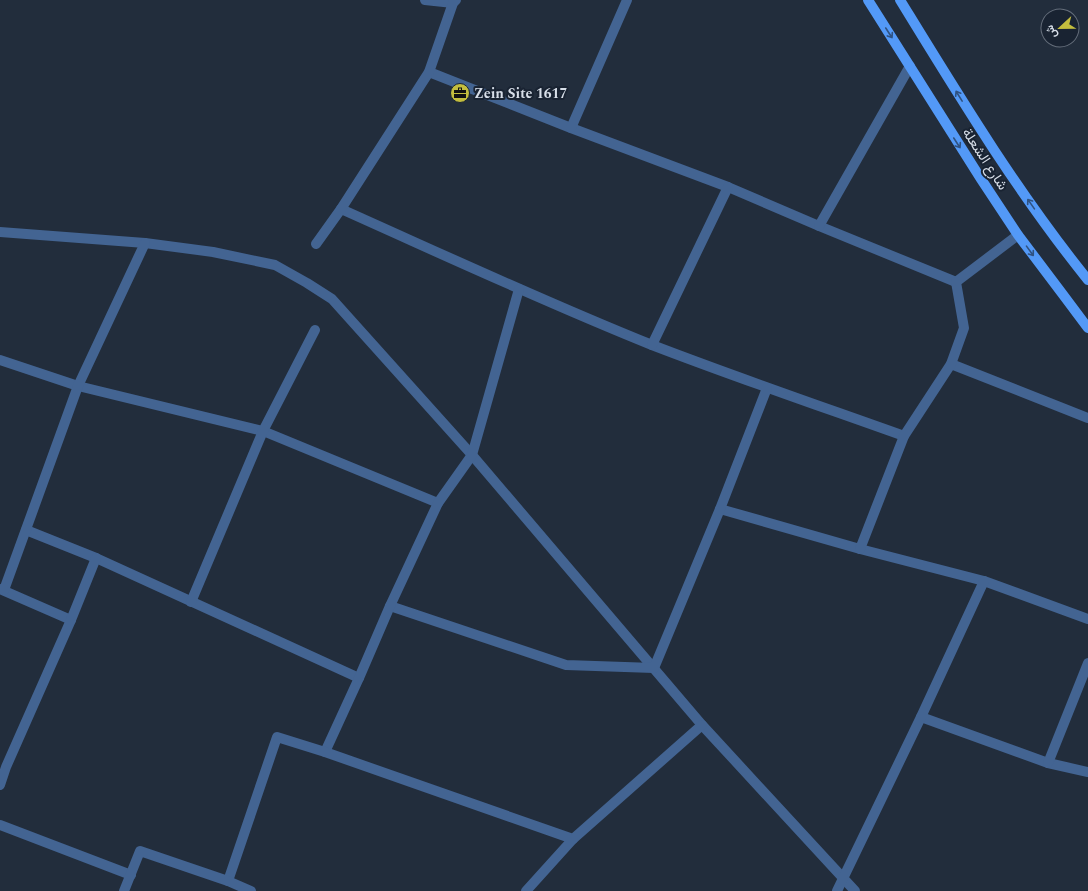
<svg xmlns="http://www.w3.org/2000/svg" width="1088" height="891" font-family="Spectral,Vazirmatn,serif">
<rect width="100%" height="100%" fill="#222d3c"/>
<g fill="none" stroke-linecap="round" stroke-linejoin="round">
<!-- minor -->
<g stroke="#436492" stroke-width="10">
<polyline points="425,0 453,3"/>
<polyline points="429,72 571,128 728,187 819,226 956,282"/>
<polyline points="571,128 627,0"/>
<path d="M341,209C444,255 547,303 652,345C735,377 820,406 904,436"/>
<polyline points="819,226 910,66"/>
<polyline points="0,232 145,243 213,252 275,265 307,283 332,299 472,455 702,725 855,891"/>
<polyline points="316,244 341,209 429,72 453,3 456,0"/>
<polyline points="652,345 728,187"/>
<polyline points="0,360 78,386 263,431 438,503"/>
<polyline points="951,364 1088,418"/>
<polyline points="720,509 860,549 984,581 1088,619"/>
<polyline points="26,530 96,558 359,678"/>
<polyline points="860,549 904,436 951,364 964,328 956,282 1018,235"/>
<polyline points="0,589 71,620"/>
<polyline points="4,590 78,386 145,243"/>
<polyline points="191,602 263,431 315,330"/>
<polyline points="390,606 566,665 654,668 720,509 767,388"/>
<polyline points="921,717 1048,763 1088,772"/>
<polyline points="325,752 359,678 390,606 438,503 472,455 519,289"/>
<polyline points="1048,763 1088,663"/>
<polyline points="0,785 6,767 71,620 96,558"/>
<polyline points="0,825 131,875"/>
<polyline points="228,881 277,737 325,752 573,839"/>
<polyline points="124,891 140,851 228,881 251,891"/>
<polyline points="526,891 573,839 702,725"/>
<polyline points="837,891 921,717 984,581"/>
</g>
<!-- major -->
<g stroke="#5399f7" stroke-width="10">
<polyline points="868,0 981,179 1018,235 1061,292 1088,328"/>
<path d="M900,0C959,96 1017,192 1088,280"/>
</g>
</g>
<!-- one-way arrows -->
<defs><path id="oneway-shaft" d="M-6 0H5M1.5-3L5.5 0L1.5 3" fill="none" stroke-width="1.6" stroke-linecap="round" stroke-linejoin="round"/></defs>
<g stroke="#305281">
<use href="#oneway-shaft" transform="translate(889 33) rotate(57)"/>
<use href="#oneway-shaft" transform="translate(959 96) rotate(-122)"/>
<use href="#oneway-shaft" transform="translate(957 143) rotate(57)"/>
<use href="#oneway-shaft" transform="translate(1031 204) rotate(-125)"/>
<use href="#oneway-shaft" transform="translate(1030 251) rotate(54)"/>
</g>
<!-- icons -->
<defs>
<g id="office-disc" transform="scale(1)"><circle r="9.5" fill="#c3bd3e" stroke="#192332"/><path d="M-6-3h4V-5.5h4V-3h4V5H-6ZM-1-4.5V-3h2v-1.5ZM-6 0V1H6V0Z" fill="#111"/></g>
</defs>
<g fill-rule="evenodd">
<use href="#office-disc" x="460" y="93"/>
</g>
<g text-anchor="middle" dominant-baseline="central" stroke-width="4" stroke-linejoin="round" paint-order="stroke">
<!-- poi labels -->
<g font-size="14" font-weight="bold" fill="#d7dee8" stroke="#192332" text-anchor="start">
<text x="474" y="93">Zein Site 1617</text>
</g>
<!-- street labels -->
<g font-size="14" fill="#d7dee8" stroke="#192332">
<text transform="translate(985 159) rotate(57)">شارع الشعلة</text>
</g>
</g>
<!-- north arrow -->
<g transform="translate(1060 28) rotate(248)"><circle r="19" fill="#192332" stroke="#656e7b"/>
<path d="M0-3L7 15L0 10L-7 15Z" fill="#c3bd3e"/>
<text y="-6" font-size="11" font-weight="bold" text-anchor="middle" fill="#d7dee8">ش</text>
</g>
</svg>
